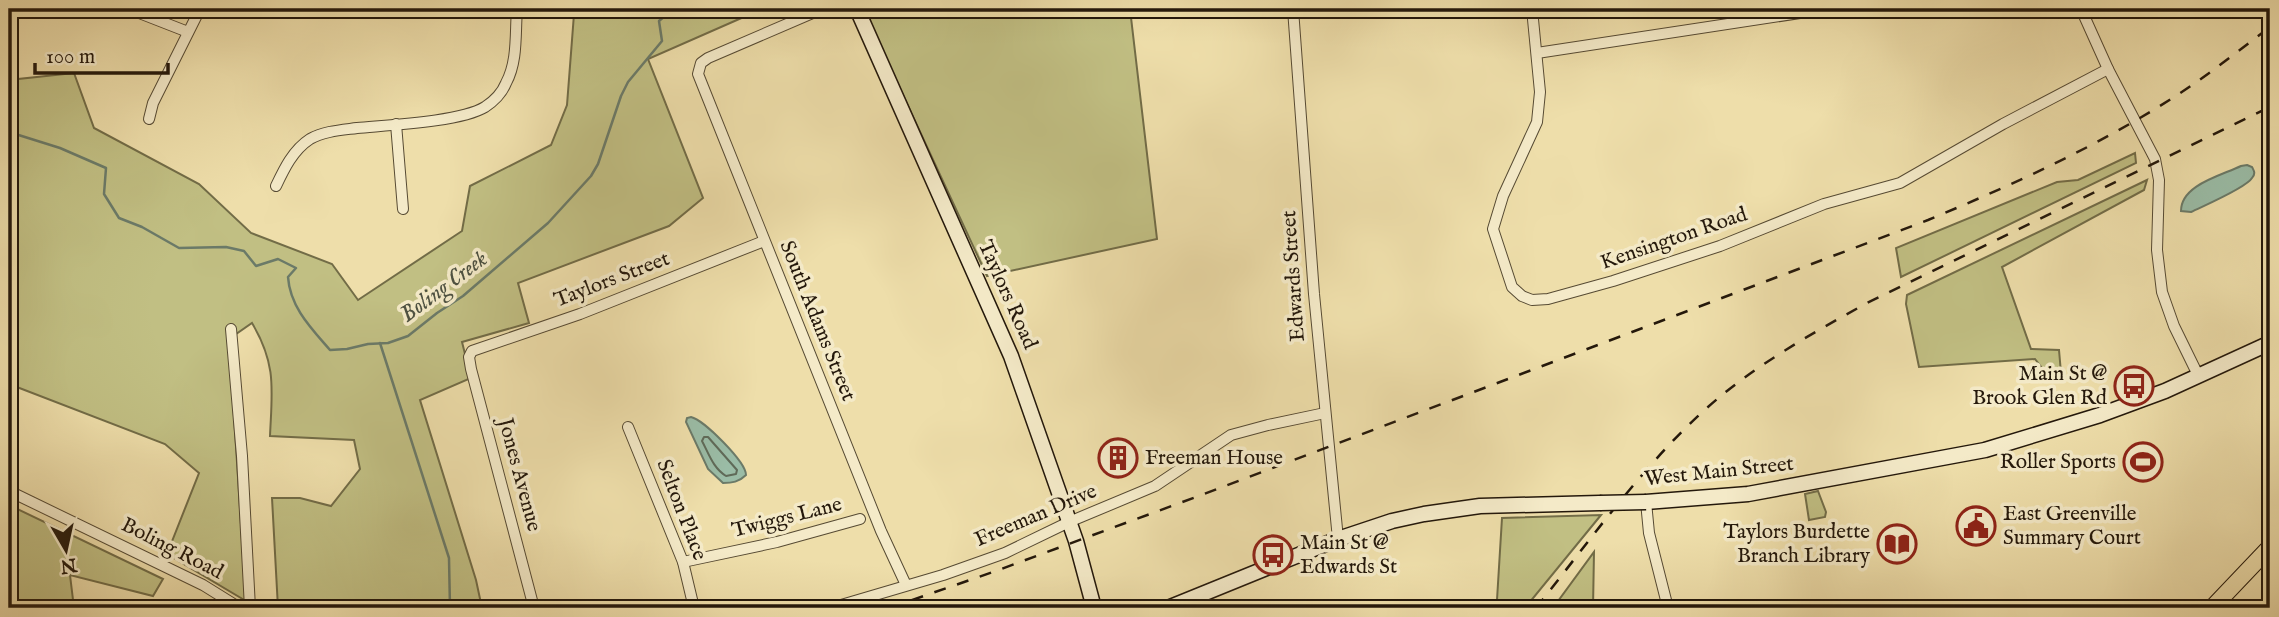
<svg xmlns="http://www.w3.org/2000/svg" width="2279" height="617" font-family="'IM FELL English',serif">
<rect width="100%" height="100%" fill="#eedeaa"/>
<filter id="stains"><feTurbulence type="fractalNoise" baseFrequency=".00286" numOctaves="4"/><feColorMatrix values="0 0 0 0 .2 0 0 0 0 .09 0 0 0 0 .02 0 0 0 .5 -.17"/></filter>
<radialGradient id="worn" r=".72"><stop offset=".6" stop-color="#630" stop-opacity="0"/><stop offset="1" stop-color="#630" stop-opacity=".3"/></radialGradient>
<!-- green -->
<g fill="#c1bf83" stroke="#726c47" stroke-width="2">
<path d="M582,9H762L648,59L703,198L669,226L518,283L529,323L462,342L471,378L420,400L476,580L482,608H278L272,498H300L331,506L360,469L354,440L270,436C272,390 277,365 252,323L229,339L246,601L167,554L199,473L165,444L9,384V80L74,73L94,128L199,184L251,233L332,264L358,300L462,231L470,186L551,145L567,105L574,14Z"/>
<polygon points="863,9 1130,9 1157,239 987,276"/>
<polygon points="2135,153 2136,163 1901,277 1896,248 2057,182 2078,180"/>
<polygon points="2147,180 2144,190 2002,267 2031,349 2059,350 2061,373 2049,377 2035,359 1919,367 1906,304 1907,295"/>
<polygon points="1818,491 1826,512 1825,517 1809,520 1805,494"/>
<polygon points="9,505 163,579 153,596 70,575 74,608 9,608"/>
<polygon points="1601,515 1525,608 1442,608 1497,600 1502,518"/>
<polygon points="1594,552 1593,608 1553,608"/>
</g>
<!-- water -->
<g fill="#9abca6" stroke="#6b7a68" stroke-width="2">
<path d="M2247,165L2252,167C2254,171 2256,173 2252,178C2246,188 2203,206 2191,212L2181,211C2181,185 2220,176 2241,166Z"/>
<path d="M691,417C704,420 746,462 746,475C739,482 732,483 723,483L708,469L686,422L687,418Z"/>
</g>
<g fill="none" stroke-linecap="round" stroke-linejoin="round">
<!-- shore -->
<path stroke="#5f6a58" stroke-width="2" d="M704,437H708L737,470L736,474L726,476C713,468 709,454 702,441Z"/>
<!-- stream -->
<g stroke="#6b7a68" stroke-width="2.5">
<path d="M9,132L60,148L106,168L104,194L119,218L142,227L179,248L226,247L244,251L256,266L278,259L296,268L288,277C290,307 311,328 330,350L347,349L368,344L388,343L408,336L437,313L463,296L548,223L591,176L598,164L621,96L628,82L662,41L659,21L673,9"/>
<polyline points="380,343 449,558 450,608"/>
</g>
<!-- street casing -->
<g stroke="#564a33" stroke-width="12">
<g id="street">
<polyline points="129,9 188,32"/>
<polyline points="822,9 708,58 701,63 698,74 881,531 906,585"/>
<polyline points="1293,9 1314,294 1338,539"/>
<polyline points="1532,9 1540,92 1537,122 1503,196 1493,229 1512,287 1522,296 1532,300 1548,299 1613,281 1720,246 1824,204 1900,183 2003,124 2108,69"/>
<polyline points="2081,9 2108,69 2155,159 2159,180 2157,250 2162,292 2174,326 2198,375"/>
<polyline points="9,13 35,9"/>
<polyline points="1537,53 1826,9"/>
<polyline points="149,119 153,103 200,9"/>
<polyline points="396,124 403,209"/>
<path d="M276,186C284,169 293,150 310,139C324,131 342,130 357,128C389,125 460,122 485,107C494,101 502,93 506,83C518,61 515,33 517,9"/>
<polyline points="231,329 242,456 250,608"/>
<polyline points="628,427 683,562 694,608"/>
<polyline points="9,491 203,585 240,608"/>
<polyline points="1646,502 1649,533 1668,608"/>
<polyline points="683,562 777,542 860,519"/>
<polyline points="534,608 471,369 469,357 472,351 580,314 764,241"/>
<polyline points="831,608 943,575 1005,553 1069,522 1155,486 1231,435 1268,425 1325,413"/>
</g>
</g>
<!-- secondary casing -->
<g stroke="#24180b" stroke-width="17">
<g id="secondary">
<polyline points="857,9 1011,356 1076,541 1094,608"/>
<polyline points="1646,502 1748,494 1985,450 2100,415 2165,391 2270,343"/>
<polyline points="1168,608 1338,539 1392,521 1424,514 1480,506 1600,503"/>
</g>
</g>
<!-- primary casing -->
<g stroke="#24180b" stroke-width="18">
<polyline id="primary" points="2212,608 2270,547"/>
</g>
<!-- street -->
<use href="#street" stroke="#f4eac8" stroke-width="10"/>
<!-- secondary -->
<use href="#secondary" stroke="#f4eac8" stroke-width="14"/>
<!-- primary -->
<use href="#primary" stroke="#eedeaa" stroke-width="16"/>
<!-- rail -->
<g stroke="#24180b" stroke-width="2.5" stroke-dasharray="12 12" stroke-linecap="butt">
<path d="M889,608L993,572L1204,494L1928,220C2012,185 2094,148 2171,99C2206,77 2238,51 2270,27"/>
<path d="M1536,608C1593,537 1655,448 1727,391C1770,357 1818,330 1867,303L2270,107"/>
</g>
<!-- secondary-bridge casing -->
<g stroke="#24180b" stroke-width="17" stroke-linecap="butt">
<polyline id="secondary-bridge" points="1600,503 1646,502"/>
</g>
<!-- secondary-bridge -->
<use href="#secondary-bridge" stroke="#f4eac8" stroke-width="14"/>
</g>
<!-- icons -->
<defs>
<g id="bus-ring" transform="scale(2.0125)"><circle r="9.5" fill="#f4eac8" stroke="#8f2418" stroke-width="1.5"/><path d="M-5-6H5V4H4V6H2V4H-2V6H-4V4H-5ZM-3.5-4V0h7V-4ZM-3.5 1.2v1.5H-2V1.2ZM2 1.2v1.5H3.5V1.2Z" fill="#8f2418"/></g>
<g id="building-ring" transform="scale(2.0125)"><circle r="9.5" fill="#f4eac8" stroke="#8f2418" stroke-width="1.5"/><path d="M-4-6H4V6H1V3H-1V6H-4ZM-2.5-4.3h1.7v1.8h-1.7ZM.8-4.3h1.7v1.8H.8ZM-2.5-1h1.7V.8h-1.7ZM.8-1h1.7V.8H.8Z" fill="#8f2418"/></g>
<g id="stadium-ring" transform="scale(2.0125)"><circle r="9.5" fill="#f4eac8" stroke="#8f2418" stroke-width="1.5"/><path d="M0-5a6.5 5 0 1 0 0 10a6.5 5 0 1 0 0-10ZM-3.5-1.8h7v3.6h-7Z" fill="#8f2418"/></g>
<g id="civic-ring" transform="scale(2.0125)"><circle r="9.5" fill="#f4eac8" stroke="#8f2418" stroke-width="1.5"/><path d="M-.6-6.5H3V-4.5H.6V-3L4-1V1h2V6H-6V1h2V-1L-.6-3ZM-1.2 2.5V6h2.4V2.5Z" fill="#8f2418"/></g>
<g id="library-ring" transform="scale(2.0125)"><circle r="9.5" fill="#f4eac8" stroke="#8f2418" stroke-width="1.5"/><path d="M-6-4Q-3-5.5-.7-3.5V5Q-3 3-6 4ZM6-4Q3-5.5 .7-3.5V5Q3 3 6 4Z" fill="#8f2418"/></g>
</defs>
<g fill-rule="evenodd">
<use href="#bus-ring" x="2134" y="386"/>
<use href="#building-ring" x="1118" y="458"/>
<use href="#stadium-ring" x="2143" y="462"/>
<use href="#civic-ring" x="1976" y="526"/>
<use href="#library-ring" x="1897" y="544"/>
<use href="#bus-ring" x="1273" y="555"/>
</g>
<g text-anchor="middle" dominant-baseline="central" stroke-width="7" stroke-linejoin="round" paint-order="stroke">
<!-- street labels -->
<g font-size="21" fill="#24180b" stroke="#f4eac8">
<text transform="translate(1674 239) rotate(-19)">Kensington Road</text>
<text transform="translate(1294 276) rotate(-94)">Edwards Street</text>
<text transform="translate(612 280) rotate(-21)">Taylors Street</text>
<text transform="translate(1007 295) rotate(66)">Taylors Road</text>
<text transform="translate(817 321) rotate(68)">South Adams Street</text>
<text transform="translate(1719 472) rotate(-6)">West Main Street</text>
<text transform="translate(519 475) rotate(75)">Jones Avenue</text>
<text transform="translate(681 510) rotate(69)">Selton Place</text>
<text transform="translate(1036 516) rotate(-23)">Freeman Drive</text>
<text transform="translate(787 518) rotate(-14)">Twiggs Lane</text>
<text transform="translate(172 549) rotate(27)">Boling Road</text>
</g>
<!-- poi labels -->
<g font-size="21" fill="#24180b" stroke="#f4eac8" text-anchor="end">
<text x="2107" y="374">Main St @<tspan x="2107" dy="24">Brook Glen Rd</tspan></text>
<text x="1145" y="458" text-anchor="start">Freeman House</text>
<text x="2116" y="462">Roller Sports</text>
<text x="2003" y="514" text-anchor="start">East Greenville<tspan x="2003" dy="24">Summary Court</tspan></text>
<text x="1870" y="532">Taylors Burdette<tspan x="1870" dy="24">Branch Library</tspan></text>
<text x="1300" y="543" text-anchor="start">Main St @<tspan x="1300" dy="24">Edwards St</tspan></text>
</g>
<!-- water labels -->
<g font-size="23" font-style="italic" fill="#4d5141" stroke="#f4eac8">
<text transform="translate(444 287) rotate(-37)">Boling Creek</text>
</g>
</g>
<!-- margin -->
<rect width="2279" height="617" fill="none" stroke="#eedeaa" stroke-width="35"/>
<rect x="10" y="10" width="2258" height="596" fill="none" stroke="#24180b" stroke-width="3.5"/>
<rect x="18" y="18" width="2244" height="582" fill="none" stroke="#24180b" stroke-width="2"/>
<!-- north arrow -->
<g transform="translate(66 550) rotate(171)" stroke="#f4eac8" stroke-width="5" paint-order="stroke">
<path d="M0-5L12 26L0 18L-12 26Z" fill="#24180b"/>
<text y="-10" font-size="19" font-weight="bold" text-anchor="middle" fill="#24180b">N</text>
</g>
<!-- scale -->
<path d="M35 63v10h133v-10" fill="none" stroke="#24180b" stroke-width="3.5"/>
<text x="46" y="63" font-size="21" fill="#24180b" stroke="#f4eac8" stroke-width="5" paint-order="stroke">100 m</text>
<rect width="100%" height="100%" filter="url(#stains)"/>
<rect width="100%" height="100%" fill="url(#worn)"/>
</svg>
